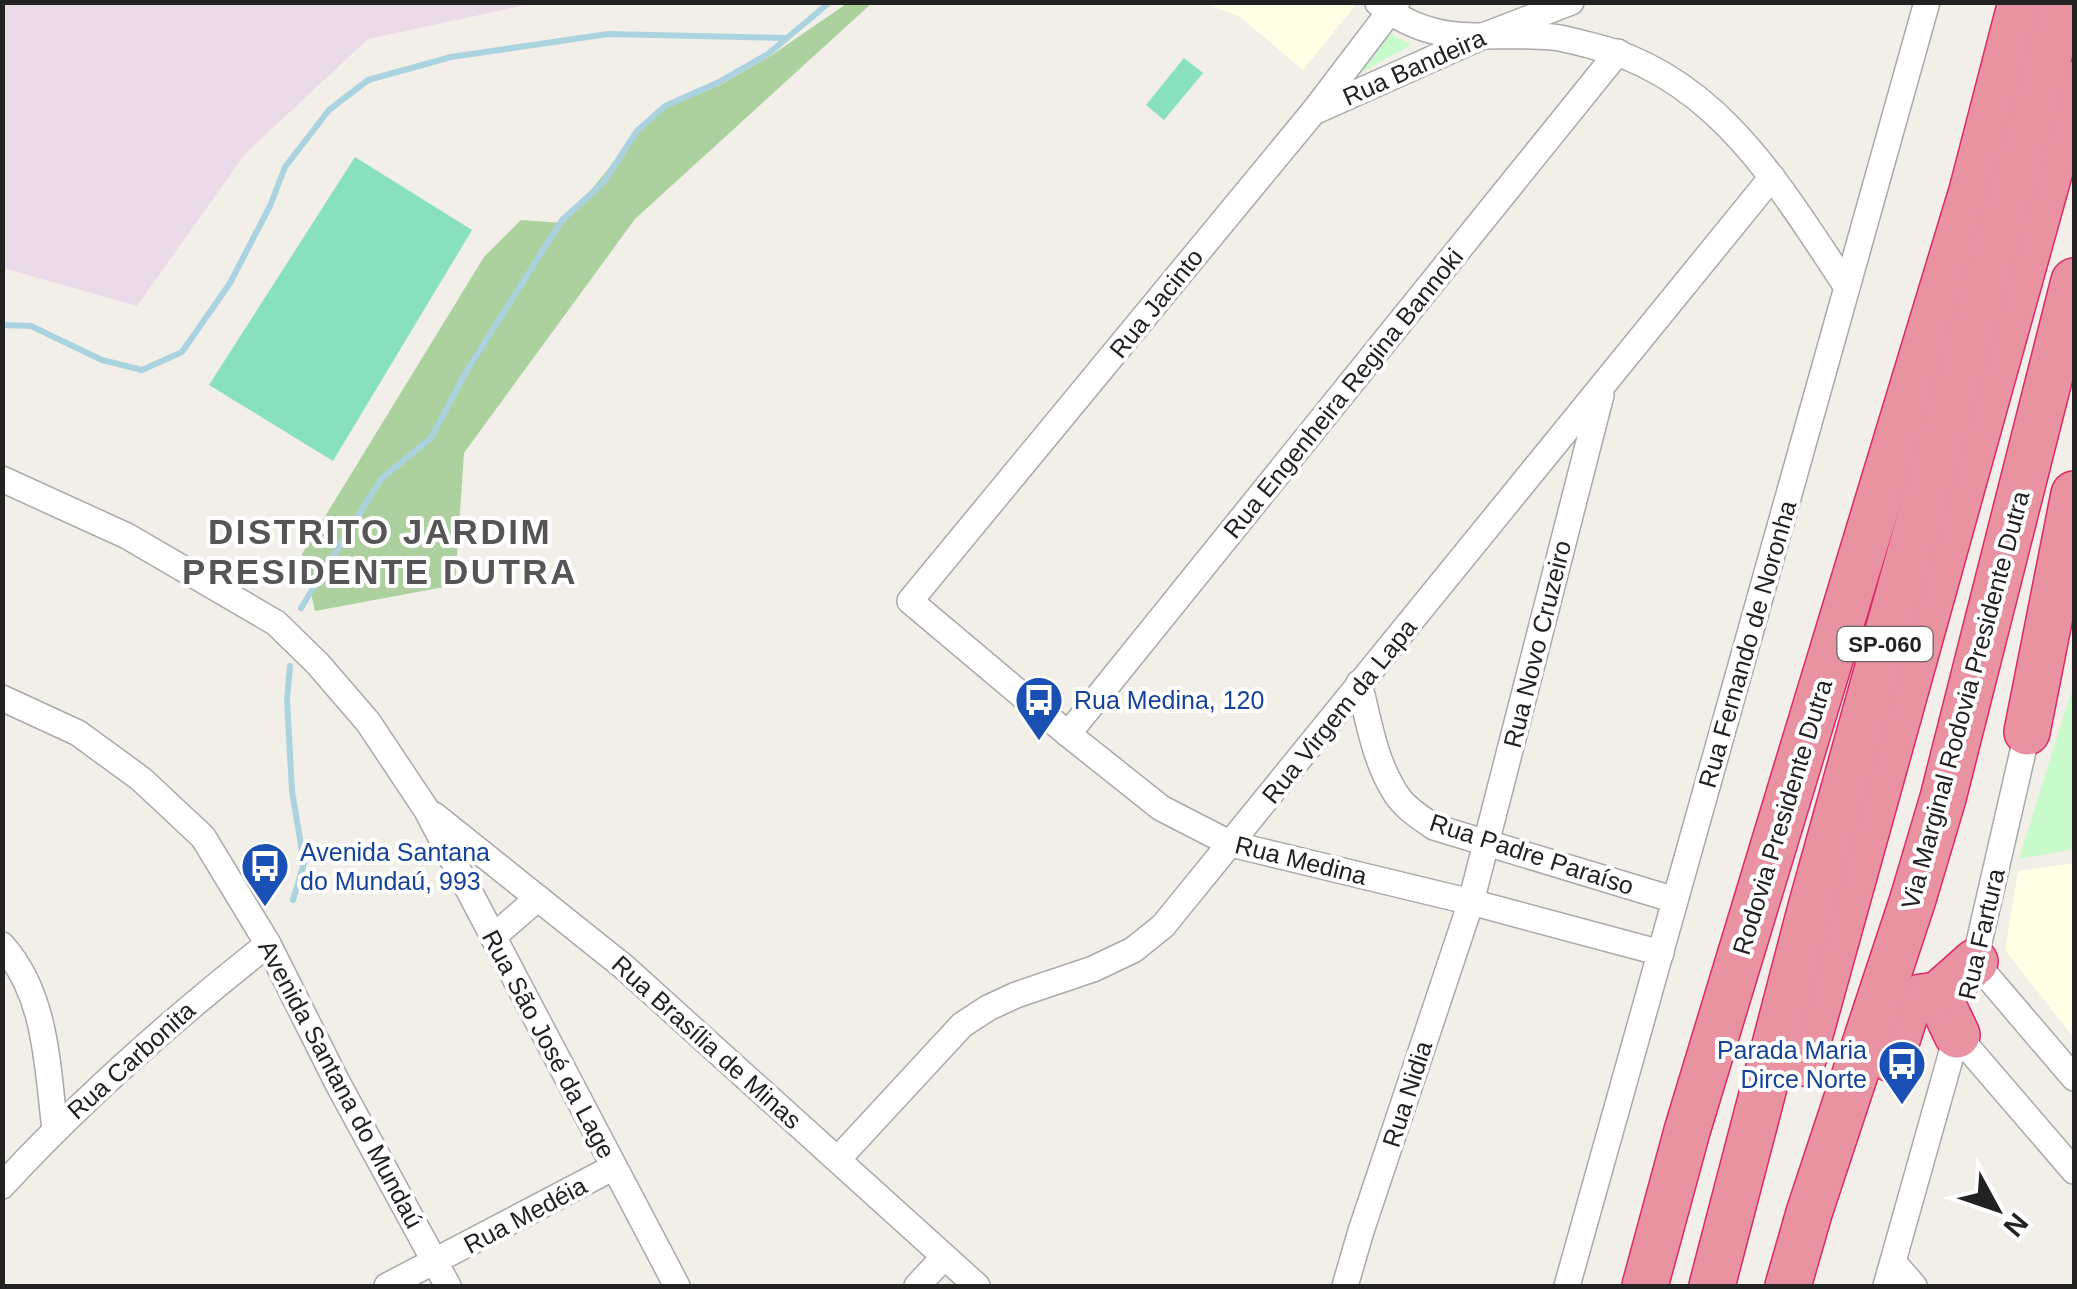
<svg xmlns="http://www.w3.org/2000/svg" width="2077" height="1289" font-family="Arial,sans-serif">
<rect width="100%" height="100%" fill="#f2efe9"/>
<!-- industrial -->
<polygon fill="#ebdbe8" points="2,3 3,2 535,3 368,39 245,154 137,306 3,268"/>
<!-- education -->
<g fill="#ffffe5">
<polygon points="1357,3 1303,70 1239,16 1202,3"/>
<polygon points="2074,863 2074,1038 2005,950 2018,871"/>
</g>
<!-- forest -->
<polygon fill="#add19e" points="849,2 872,3 635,219 464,453 455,585 315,611 302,554 484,257 521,220 564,223 654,113 720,85 769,57"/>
<!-- park -->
<g fill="#c8facc">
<polygon points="1390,33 1411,45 1355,76"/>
<polygon points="2074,683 2074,849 2019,859"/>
</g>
<!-- pitch -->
<g fill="#88e0be">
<polygon points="1184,58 1203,73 1164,120 1146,105"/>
<polygon points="355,157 472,230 333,461 209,385"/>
</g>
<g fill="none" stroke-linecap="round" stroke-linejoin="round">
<!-- stream -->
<g stroke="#aad3df" stroke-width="6">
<polyline points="2,325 31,326 102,360 142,370 182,352 230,283 270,206 285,167 329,110 368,80 451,57 608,34 787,38 830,2"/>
<polyline points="301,608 381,479 431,438 466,372 562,220 603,183 637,131 665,106 719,82 768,54 787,38"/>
<polyline points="290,666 287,700 292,791 304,863 293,900"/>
</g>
<!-- minor casing -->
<g stroke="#a9a9a9" stroke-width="28">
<g id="minor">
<polyline points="1397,2 1314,111 910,601 1068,734 1161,808 1231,844 1471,902 1661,953"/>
<path d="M1378,3C1438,50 1484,31 1552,37C1564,38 1577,42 1589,45C1716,74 1780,187 1847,287"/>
<polyline points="1318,110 1483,36 1571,2"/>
<polyline points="2,479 127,536 276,623 318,664 368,722 426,809 677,1286"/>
<path d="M1359,683C1368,717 1374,758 1393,789C1402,806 1418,816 1434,827L1675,900"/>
<polyline points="2,698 78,733 141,779 203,837 268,944 337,1082 448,1286"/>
<polyline points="1068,734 1618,52"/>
<polyline points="434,815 624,967 977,1286"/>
<polyline points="493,937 538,898"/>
<path d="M2,945C47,995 47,1066 55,1129"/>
<polyline points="1975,962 2074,1078"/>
<polyline points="1972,973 2029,725"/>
<polyline points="1957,1035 2074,1171"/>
<polyline points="838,1159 962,1025 988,1008 1016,995 1093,969 1133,950 1163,926 1772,177"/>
<path d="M2,1186C84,1097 174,1018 268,944"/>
<polyline points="1893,1262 1914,1286"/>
<polyline points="387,1286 614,1167"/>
<polyline points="917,1286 944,1257"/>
<polyline points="1345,1286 1361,1231 1471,902 1601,395"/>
<polyline points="1567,1286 1927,2"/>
<polyline points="1886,1286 1959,1027"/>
</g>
</g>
<!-- motorway casing -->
<g stroke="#dc2a67" stroke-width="48">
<g id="motorway">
<polyline points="2027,732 2074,494"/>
<polyline points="1938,995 1957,1035"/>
<polyline points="1891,1059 1906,1012 1914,1000 1921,997 1938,995 1975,962"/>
<polyline points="1802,1063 2074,84"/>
<polyline points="1645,1286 1687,1131 1972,191 2021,2"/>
<polyline points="1712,1286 1811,907 2064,2"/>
<polyline points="1788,1286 1809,1213 1913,899 1943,798 2074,281"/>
</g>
</g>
<!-- minor -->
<use href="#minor" stroke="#fff" stroke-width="25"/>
<!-- motorway -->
<use href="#motorway" stroke="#e892a2" stroke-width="45"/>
</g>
<!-- icons -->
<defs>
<g id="bus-pin" transform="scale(2.5)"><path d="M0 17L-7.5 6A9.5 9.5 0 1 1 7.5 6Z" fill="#1a4fb4" stroke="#fff"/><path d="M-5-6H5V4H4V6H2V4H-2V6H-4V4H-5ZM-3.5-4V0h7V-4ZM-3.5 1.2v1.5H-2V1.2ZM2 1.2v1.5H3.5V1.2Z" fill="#fff"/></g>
</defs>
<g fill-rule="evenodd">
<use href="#bus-pin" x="1039" y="700"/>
<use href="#bus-pin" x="265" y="866"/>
<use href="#bus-pin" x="1902" y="1064"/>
</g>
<g text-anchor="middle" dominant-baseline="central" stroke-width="8" stroke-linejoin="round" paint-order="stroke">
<!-- shield labels -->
<rect fill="#fff" stroke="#646464" stroke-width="2.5" x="1837.5" y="627" width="95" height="34" rx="8"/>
<g font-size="22" font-weight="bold" fill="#222">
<text x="1885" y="644">SP-060</text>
</g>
<!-- street labels -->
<g font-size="25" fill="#222" stroke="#fff">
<text transform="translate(1414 67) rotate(-24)">Rua Bandeira</text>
<text transform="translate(1156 303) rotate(-51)">Rua Jacinto</text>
<text transform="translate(1343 393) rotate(-51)">Rua Engenheira Regina Bannoki</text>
<text transform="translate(1537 644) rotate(-76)">Rua Novo Cruzeiro</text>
<text transform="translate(1747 644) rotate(-74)">Rua Fernando de Noronha</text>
<text transform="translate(1965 700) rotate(-75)">Via Marginal Rodovia Presidente Dutra</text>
<text transform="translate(1339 711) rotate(-51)">Rua Virgem da Lapa</text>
<text transform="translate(1782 817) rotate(-73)">Rodovia Presidente Dutra</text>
<text transform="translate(1532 854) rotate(18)">Rua Padre Paraíso</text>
<text transform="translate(1301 860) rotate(14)">Rua Medina</text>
<text transform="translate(1981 934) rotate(-77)">Rua Fartura</text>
<text transform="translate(707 1042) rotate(42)">Rua Brasília de Minas</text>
<text transform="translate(549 1044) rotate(62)">Rua São José da Lage</text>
<text transform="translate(131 1060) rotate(-42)">Rua Carbonita</text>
<text transform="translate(341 1084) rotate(62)">Avenida Santana do Mundaú</text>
<text transform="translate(1407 1094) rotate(-72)">Rua Nidia</text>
<text transform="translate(525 1215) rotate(-28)">Rua Medéia</text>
</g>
<!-- transit labels -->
<g font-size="25" fill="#164399" stroke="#fff" text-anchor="start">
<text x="1074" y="700">Rua Medina, 120</text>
<text x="300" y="852">Avenida Santana<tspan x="300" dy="29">do Mundaú, 993</tspan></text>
<text x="1867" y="1050" text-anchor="end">Parada Maria<tspan x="1867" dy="29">Dirce Norte</tspan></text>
</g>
<!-- district labels -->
<g font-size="35" font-weight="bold" letter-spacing="2.5" fill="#555" stroke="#fff">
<text x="380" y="531">DISTRITO JARDIM<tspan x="380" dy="40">PRESIDENTE DUTRA</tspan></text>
</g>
</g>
<!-- border -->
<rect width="2077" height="1289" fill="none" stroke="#222222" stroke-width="10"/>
<!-- north arrow -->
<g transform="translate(1997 1209) rotate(130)" stroke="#ffffff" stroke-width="8" paint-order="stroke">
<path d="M0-8L18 38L0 25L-18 38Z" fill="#222222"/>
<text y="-15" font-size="28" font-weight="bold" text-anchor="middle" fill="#222222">N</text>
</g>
</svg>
